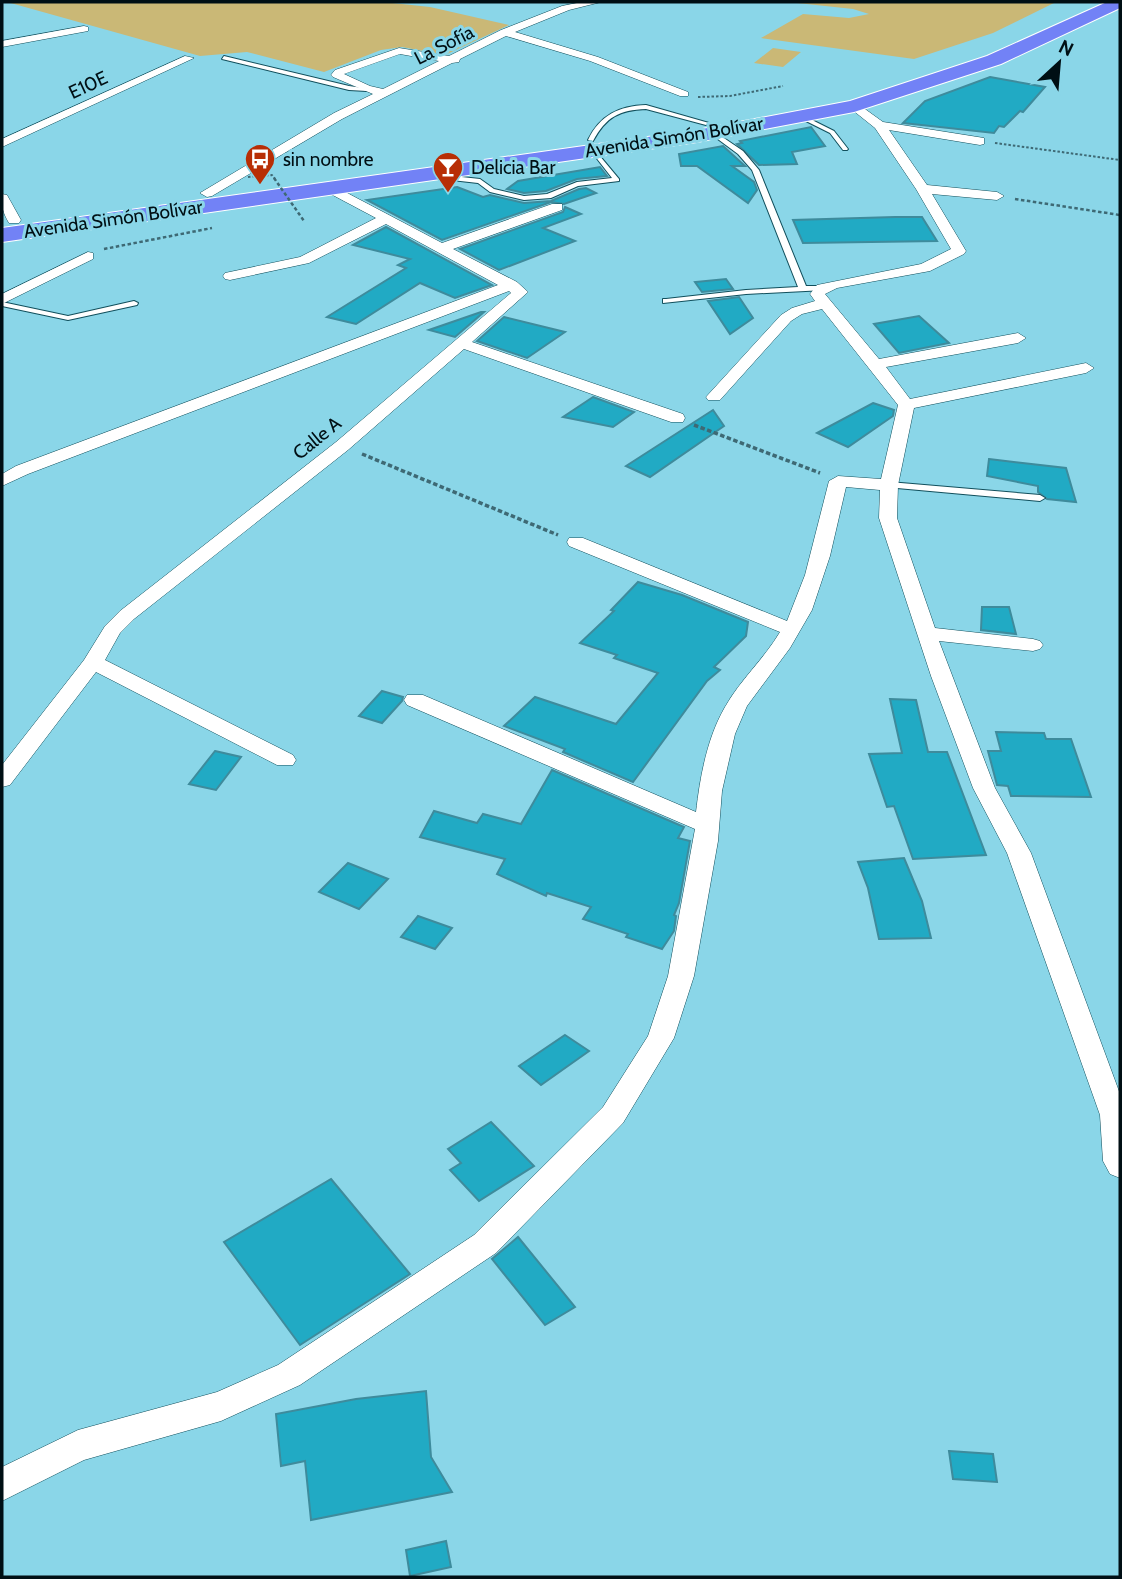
<svg xmlns="http://www.w3.org/2000/svg" width="1122" height="1579" font-family="Cabin,sans-serif">
<rect width="100%" height="100%" fill="#8ad6e8"/>
<!-- green -->
<g fill="#cab876">
<polygon points="7,2 383,2 430,7 509,25 445,55 402,47 381,50 324,72 247,52 200,56"/>
<polygon points="788,2 1056,2 993,33 914,59 761,38 803,14 849,18 869,14 853,9"/>
<polygon points="773,48 801,52 783,67 754,63"/>
</g>
<!-- building -->
<g fill="#21aac4" stroke="#3e8b9c" stroke-width="2">
<polygon points="990,77 1045,87 1023,112 1020,111 1004,127 999,126 994,133 903,123 925,101"/>
<polygon points="811,127 825,146 792,152 797,164 759,165 737,144 742,143 740,141"/>
<polygon points="723,146 745,166 732,166 754,182 757,190 748,203 697,166 681,166 679,154"/>
<polygon points="600,167 607,176 577,179 546,191 524,193 507,189 518,181"/>
<polygon points="457,187 483,197 490,195 524,203 551,201 579,189 586,188 596,193 564,204 551,202 442,240 367,200"/>
<polygon points="565,207 581,214 543,228 575,241 499,270 460,249 563,212"/>
<polygon points="895,217 922,217 937,241 803,243 793,220"/>
<polygon points="386,227 492,285 455,298 420,283 356,324 327,317 406,268 398,265 410,259 353,245"/>
<polygon points="726,279 733,289 702,292 695,282"/>
<polygon points="739,297 753,318 730,334 708,301"/>
<polygon points="481,312 484,312 455,337 429,330"/>
<polygon points="919,316 949,343 899,353 874,324"/>
<polygon points="504,317 565,332 527,358 477,341"/>
<polygon points="593,397 634,412 613,427 563,417"/>
<polygon points="873,403 894,410 893,416 848,447 817,433"/>
<polygon points="713,410 724,426 650,477 626,466"/>
<polygon points="989,459 1066,468 1076,502 1047,499 1038,492 1038,486 987,476"/>
<polygon points="638,582 682,595 748,622 746,636 714,667 720,670 707,681 633,782 563,752 565,749 504,726 535,697 616,724 658,673 614,658 617,655 580,643 614,611 611,610"/>
<polygon points="982,607 1009,607 1016,634 981,630"/>
<polygon points="382,691 403,697 402,701 382,723 359,716"/>
<polygon points="890,699 916,700 928,752 947,752 986,855 913,859 894,806 887,807 869,754 902,753"/>
<polygon points="996,732 1044,733 1046,739 1071,739 1091,797 1011,796 1008,786 997,785 988,751 1001,751"/>
<polygon points="215,751 241,757 216,790 189,784"/>
<polygon points="552,770 684,827 678,838 690,841 679,903 674,915 676,916 674,931 662,949 626,937 628,934 583,919 591,907 547,893 546,896 497,874 505,859 420,837 434,811 477,823 483,814 521,824"/>
<polygon points="904,858 922,901 931,938 879,939 868,888 858,862"/>
<polygon points="348,863 388,879 359,909 319,892"/>
<polygon points="418,916 452,928 435,949 401,937"/>
<polygon points="565,1035 589,1051 541,1085 519,1066"/>
<polygon points="491,1122 534,1166 479,1201 450,1170 461,1163 448,1149"/>
<polygon points="331,1179 410,1274 300,1345 224,1242"/>
<polygon points="518,1237 575,1307 545,1325 492,1259"/>
<polygon points="426,1391 431,1457 452,1492 311,1520 305,1461 281,1466 276,1414 356,1399"/>
<polygon points="949,1451 993,1454 997,1482 953,1479"/>
<polygon points="446,1541 451,1567 410,1576 406,1550"/>
</g>
<g fill="none" stroke-linecap="round" stroke-linejoin="round">
<!-- lane casing -->
<g stroke="#114f5c" stroke-width="2">
<g id="lane">
<polygon points="224,56 349,86 370,89 367,91 349,90 222,59"/>
<path d="M646,105L709,123L706,125L646,109C619,110 606,117 593,141L588,140C600,115 619,106 646,105Z"/>
<polygon points="798,115 802,115 834,131 848,149 847,150 843,150 830,133 798,117"/>
<polygon points="711,132 715,132 743,151 759,170 806,286 825,286 825,290 746,294 663,303 663,299 666,299 746,290 798,287 752,170 738,154 711,134"/>
<polygon points="594,149 619,179 619,181 578,186 551,198 524,200 490,192 478,183 434,178 431,176 434,174 480,179 494,189 524,196 547,194 577,182 612,178 591,151"/>
<polygon points="134,301 138,303 137,305 68,320 2,306 2,302 68,316"/>
<polygon points="889,482 1040,495 1045,498 1040,501 886,487 886,483"/>
</g>
</g>
<!-- street casing -->
<g stroke="#114f5c" stroke-width="1">
<g id="street">
<path d="M582,2H601L569,10L515,32L598,57L688,92V96H680L590,61L506,36L460,59L459,62L452,63L342,119L212,196L207,197L200,193L334,113L373,94L333,77L331,75L335,70L399,48L449,56L501,30L562,6ZM400,54L439,61L383,89L370,86L344,74Z"/>
<polygon points="84,26 88,27 88,31 2,47 2,41"/>
<polygon points="185,56 194,58 2,147 2,139"/>
<path d="M850,104H858L883,122L984,138V144L980,145L889,130L927,185L997,192L1004,196L997,200L932,194L966,251L964,254L930,271L837,288L825,294L879,359L1018,333L1026,338L1018,343L886,367L910,399L1086,363L1094,368L1086,373L914,408L898,485L897,518L935,628L1033,639L1040,641L1043,645L1040,649L1033,651L939,641L995,788L1031,853L1120,1094V1178L1110,1174L1103,1161L1100,1115L1007,853L973,788L931,676L879,518L880,490L846,487L830,556L812,610L790,648L747,706L735,734L722,791L718,841L694,976L674,1038L623,1123L496,1253L300,1385L221,1421L84,1460L2,1501V1467L78,1430L217,1392L278,1365L474,1235L603,1107L648,1036L668,976L695,829L407,705L404,700L407,695H423L696,812C700,777 707,738 725,707C740,680 764,659 780,632L569,546L567,542L569,538H583L787,621L805,575L829,481L838,476L881,479L898,405L822,309L802,314L791,321L720,400H708L706,397L781,315L792,308L815,301L810,294L817,285L921,264L951,249L916,189L875,128L850,108Z"/>
<polygon points="332,185 442,243 552,204 562,204 562,210 453,249 517,282 528,292 472,342 683,414 685,418 683,422 671,422 464,349 348,450 134,619 120,633 105,660 293,755 296,760 293,765 277,765 96,672 10,785 2,787 2,765 84,660 105,626 120,611 336,442 511,293 509,291 28,474 2,486 2,474 16,466 498,285 386,224 309,263 230,280 225,279 223,276 225,273 300,257 376,218 327,192 327,186"/>
<path d="M2,194L7,195L21,220L19,223H9C3,213 1,206 2,194Z"/>
<polygon points="88,252 93,253 93,259 2,304 2,294"/>
</g>
</g>
<!-- highway casing -->
<g stroke="#fff" stroke-width="2">
<polygon id="highway" points="1107,2 1120,2 1120,8 1001,64 854,112 697,142 2,242 2,228 697,130 850,101 987,56"/>
</g>
<!-- path-far2 -->
<g stroke="#3e6974" stroke-width="2" stroke-dasharray="2.5 2" stroke-linecap="butt">
<polyline points="698,97 730,96 783,86"/>
<polyline points="995,143 1120,160"/>
</g>
<!-- path-far1 -->
<g stroke="#3e6974" stroke-width="2.5" stroke-dasharray="3.5 2.5" stroke-linecap="butt">
<polyline points="1015,199 1120,215"/>
<polyline points="104,249 212,228"/>
</g>
<!-- path -->
<g stroke="#3e6974" stroke-width="3.5" stroke-dasharray="4.5 2.5" stroke-linecap="butt">
<polyline points="694,425 820,473"/>
<polyline points="362,454 558,535"/>
</g>
<!-- lane -->
<use href="#lane" fill="#fff" fill-rule="evenodd"/>
<!-- street -->
<use href="#street" fill="#fff" fill-rule="evenodd"/>
<!-- highway -->
<use href="#highway" fill="#7282f6" fill-rule="evenodd"/>
<!-- path-bridge-far1 -->
<polyline stroke="#3e6974" stroke-width="2" stroke-dasharray="2.5 2" stroke-linecap="butt" points="248,177 272,175 275,179"/>
<!-- path-bridge -->
<polyline stroke="#3e6974" stroke-width="2.5" stroke-dasharray="3.5 2.5" stroke-linecap="butt" points="274,178 304,221"/>
</g>
<!-- icons -->
<defs>
<g id="bus-pin" transform="scale(1.575)"><path d="M0 17L-7.5 6A9.5 9.5 0 1 1 7.5 6Z" fill="#b82e05" stroke="#8ad6e8"/><path d="M-5-6H5V4H4V6H2V4H-2V6H-4V4H-5ZM-3.5-4V0h7V-4ZM-3.5 1.2v1.5H-2V1.2ZM2 1.2v1.5H3.5V1.2Z" fill="#fff"/></g>
<g id="bar-pin" transform="scale(1.575)"><path d="M0 17L-7.5 6A9.5 9.5 0 1 1 7.5 6Z" fill="#b82e05" stroke="#8ad6e8"/><path d="M-6-5H6L.8 .8V4.5H3.5V6h-7V4.5H-.8V.8Z" fill="#fff"/></g>
</defs>
<g fill-rule="evenodd">
<use href="#bus-pin" x="260" y="159"/>
<use href="#bar-pin" x="448" y="167"/>
</g>
<g text-anchor="middle" dominant-baseline="central" stroke-width="6" stroke-linejoin="round" paint-order="stroke">
<!-- far-street labels -->
<g font-size="19" fill="#000f14" stroke="#8ad6e8">
<text transform="translate(444 45) rotate(-27)">La Sofía</text>
<text transform="translate(88 85) rotate(-25)">E10E</text>
<text transform="translate(674 137) rotate(-9)">Avenida Simón Bolívar</text>
<text transform="translate(113 219) rotate(-8)">Avenida Simón Bolívar</text>
<text transform="translate(317 438) rotate(-39)">Calle A</text>
</g>
<!-- far-poi labels -->
<g font-size="19" fill="#000f14" stroke="#8ad6e8" text-anchor="start">
<text x="283" y="159">sin nombre</text>
<text x="471" y="167">Delicia Bar</text>
</g>
</g>
<!-- border -->
<rect width="1122" height="1579" fill="none" stroke="#000f14" stroke-width="7"/>
<!-- north arrow -->
<g transform="translate(1059 63) rotate(26)" stroke="#8ad6e8" stroke-width="5" paint-order="stroke">
<path d="M0-5L12 26L0 18L-12 26Z" fill="#000f14"/>
<text y="-10" font-size="19" font-weight="bold" text-anchor="middle" fill="#000f14">N</text>
</g>
</svg>
